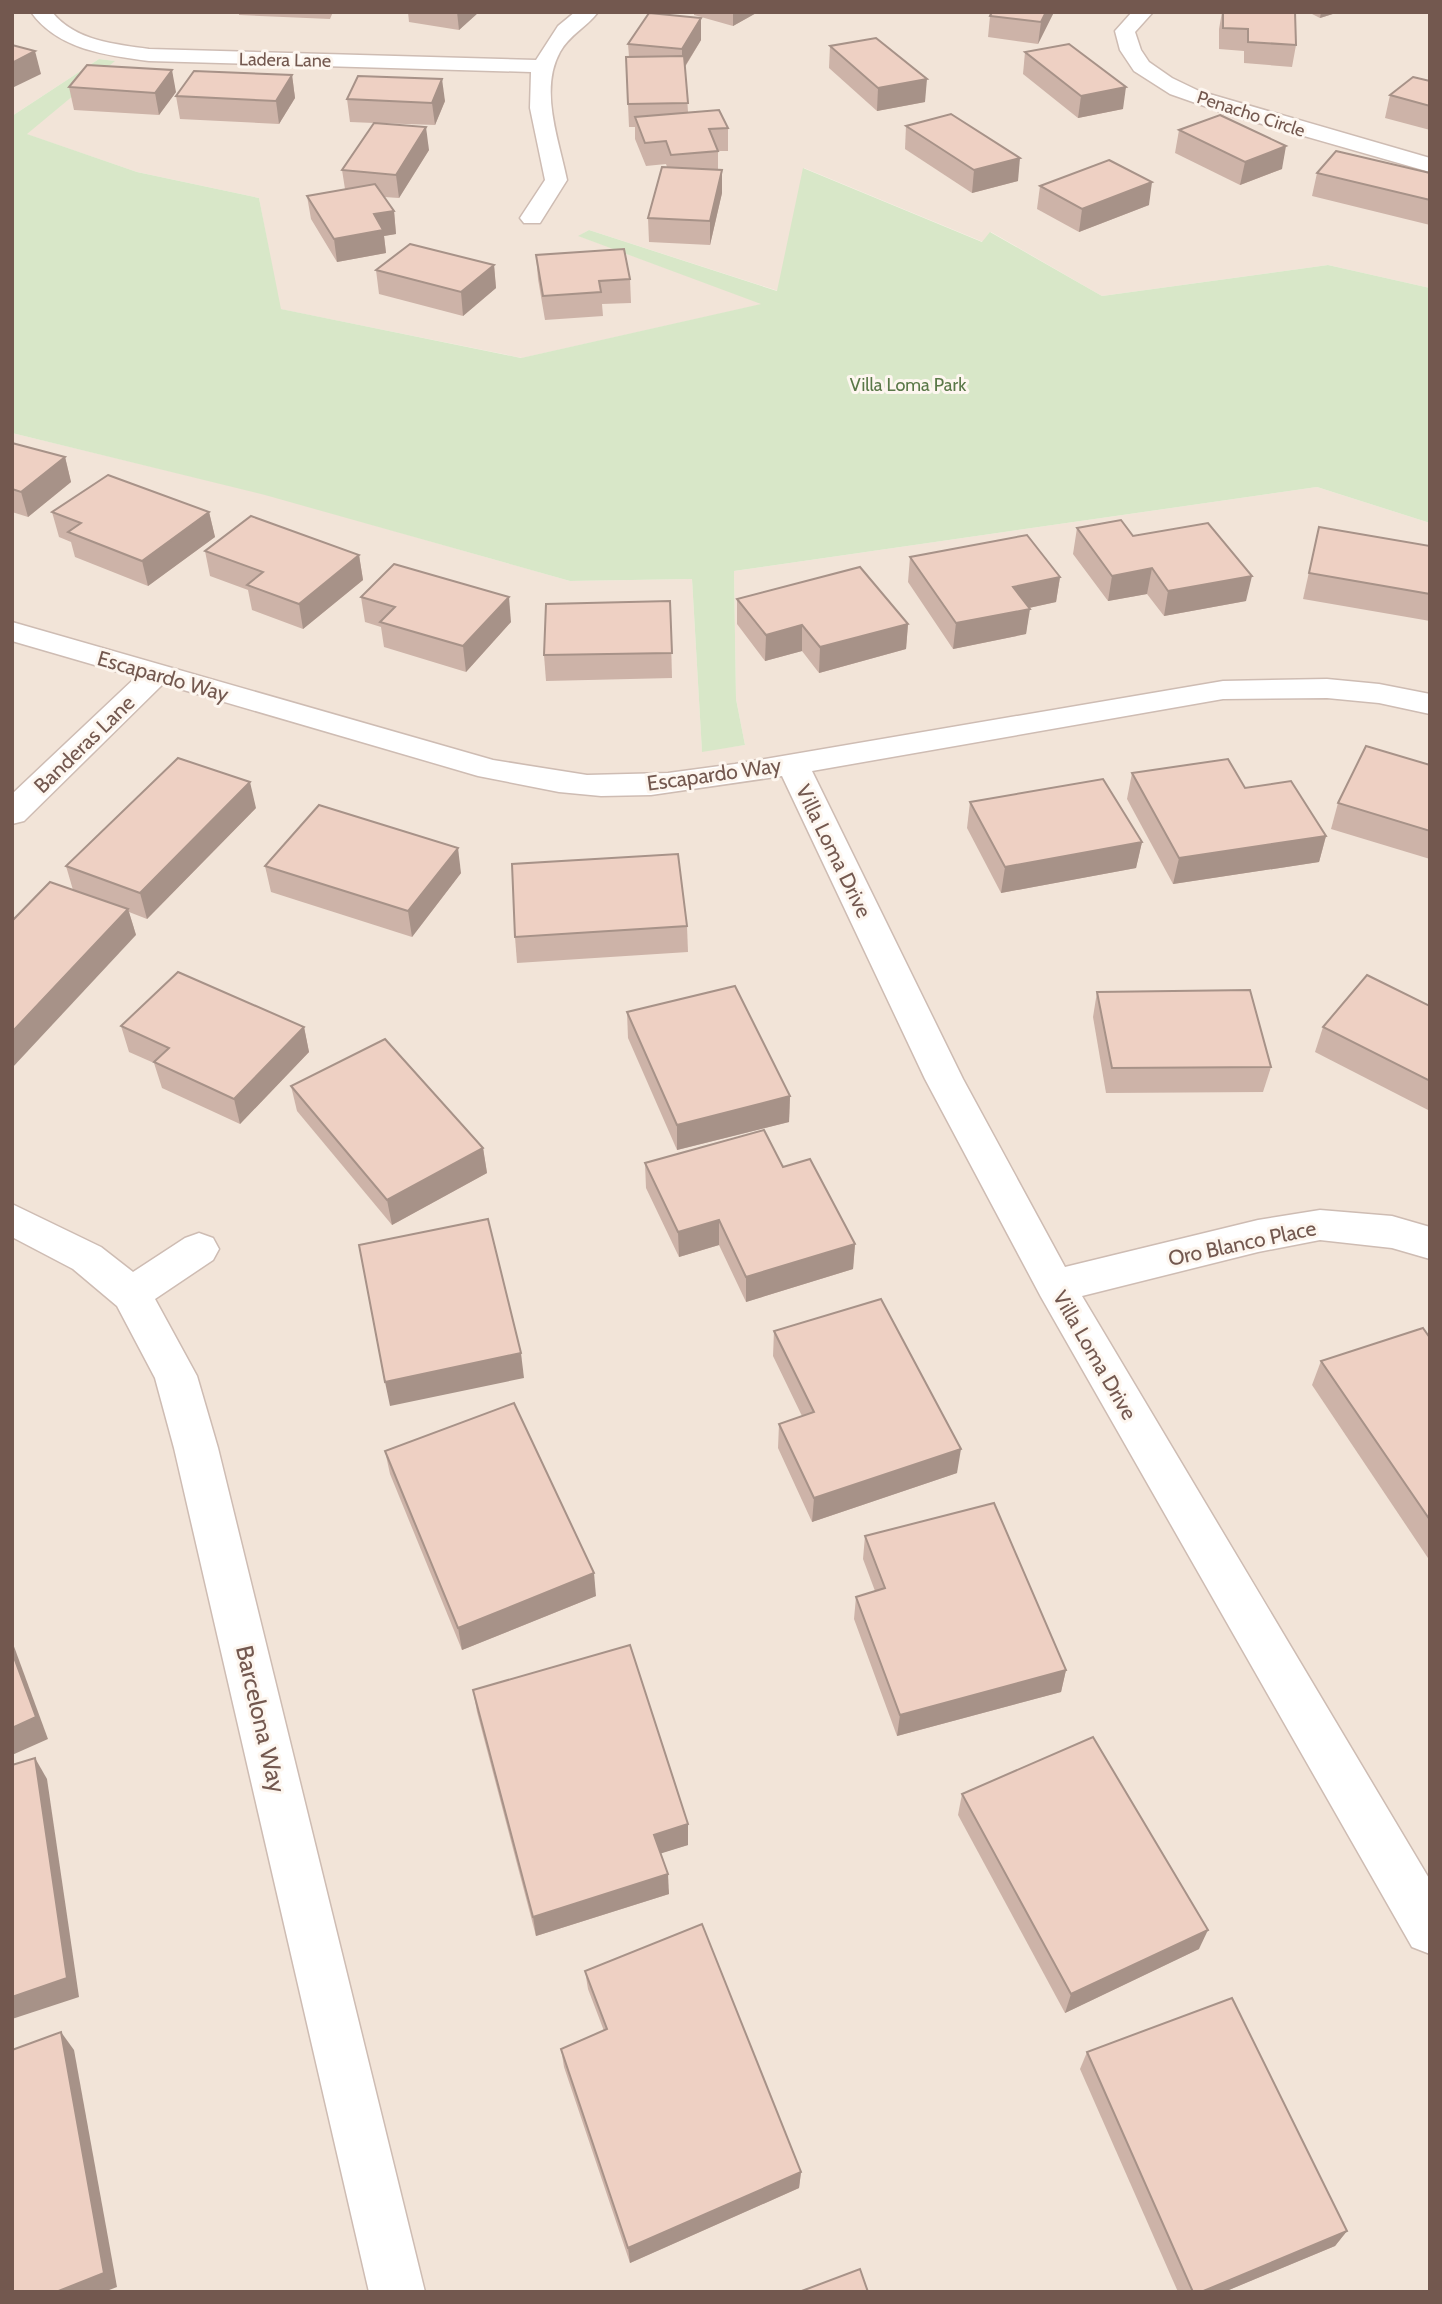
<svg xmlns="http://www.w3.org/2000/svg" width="1442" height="2304" font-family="Cabin,sans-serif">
<rect width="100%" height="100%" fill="#fbf2e9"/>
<!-- residential -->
<g fill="#f2e4d8">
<polygon points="12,12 1430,12 1430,288 1328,265 1102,296 991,232 983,242 804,168 778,291 589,230 579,236 763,304 522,358 280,309 259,198 137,172 26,134 114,61 99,59 12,116"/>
<polygon points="12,433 268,495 570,581 692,579 702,751 745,745 736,699 734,571 1317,487 1430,523 1430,2292 12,2292"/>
</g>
<!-- green -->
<polygon fill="#d8e7c8" points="99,59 115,61 27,134 137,172 259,198 281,309 521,358 761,304 578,236 589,230 777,291 803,168 982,242 990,232 1102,296 1328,265 1430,288 1430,523 1317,487 734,571 736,699 745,745 702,752 692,579 570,581 265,495 12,433 12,116"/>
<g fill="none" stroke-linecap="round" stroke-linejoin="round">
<!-- minor casing -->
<g stroke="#cebcb3" stroke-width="3">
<g id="minor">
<path d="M31,12H52C75,41 115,44 149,49L536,60L558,26L575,12H598C587,27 569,35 560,52C539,90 559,140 567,180L540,223H524L520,218L545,180L530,108L531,72L149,61C106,55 58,50 31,12Z"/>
<polygon points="1132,12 1153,12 1135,32 1141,50 1149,62 1172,78 1199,91 1430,158 1430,172 1227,114 1170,94 1134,71 1120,50 1115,31"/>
<polygon points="12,622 493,760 587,775 668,773 735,764 1223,681 1327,679 1379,684 1430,694 1430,714 1379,703 1327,698 1223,699 812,771 963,1079 1065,1267 1258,1220 1320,1210 1392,1216 1430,1227 1430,1259 1392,1248 1320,1240 1258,1252 1082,1296 1430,1880 1430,1954 1412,1947 1041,1297 925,1079 782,776 651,795 601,796 559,792 478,776 163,684 24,821 12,824 12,794 136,677 12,641"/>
<polygon points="12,1204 101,1247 133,1272 185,1238 199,1233 213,1238 219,1249 213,1260 155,1299 197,1376 218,1448 425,2292 369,2292 174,1448 155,1378 117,1306 73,1269 12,1237"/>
</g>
</g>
<!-- minor -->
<use href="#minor" fill="#fff" fill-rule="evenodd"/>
</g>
<!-- wall -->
<g fill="#cdb3a8">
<polygon points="239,12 333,12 330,19 239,15"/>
<polygon points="408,12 479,12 459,30 409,22"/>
<polygon points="694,12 758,12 733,26 694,15"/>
<polygon points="1054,12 1038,44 988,37 990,16"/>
<polygon points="1222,12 1295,12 1296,45 1292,67 1244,63 1244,51 1219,49 1219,29"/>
<polygon points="1308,12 1339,12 1320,18"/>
<polygon points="701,18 701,40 685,67 688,112 728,128 728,151 718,151 718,170 722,193 710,245 649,242 648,218 667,167 666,164 646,166 635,139 635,127 629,127 626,57 629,57 628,44"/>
<polygon points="830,46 925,102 877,111 829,68"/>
<polygon points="1025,52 1123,109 1078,118 1023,74"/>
<polygon points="292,75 295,98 279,124 180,119 176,96"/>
<polygon points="1430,81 1430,130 1385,118 1390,95"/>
<polygon points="69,87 176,92 159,115 74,110"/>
<polygon points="347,99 445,101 435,125 377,123 429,150 399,198 384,197 394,211 396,234 384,236 386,253 337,262 311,219 307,196 345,189 342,170 374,123 350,122"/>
<polygon points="906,126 1018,181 972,193 905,149"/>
<polygon points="1179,130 1282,169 1240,185 1175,153"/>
<polygon points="1317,173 1430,173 1430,225 1312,196"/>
<polygon points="1040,186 1149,205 1079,232 1037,209"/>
<polygon points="536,255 630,279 631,303 602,304 603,316 545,320 538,279"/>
<polygon points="494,265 496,288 463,316 379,294 376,270"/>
<polygon points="12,443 65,457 71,482 28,517 12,512"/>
<polygon points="52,512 209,512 215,537 148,586 75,557 71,542 59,537"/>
<polygon points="1319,527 1430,546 1430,621 1303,599"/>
<polygon points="1077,528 1133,536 1246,601 1164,616 1147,594 1108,601 1073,554"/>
<polygon points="205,551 359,555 363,580 303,629 252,610 248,590 210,576"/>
<polygon points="910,557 1060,577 1056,602 1029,608 1026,634 953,649 908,582"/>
<polygon points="361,597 511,622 466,672 384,647 381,627 365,622"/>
<polygon points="737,599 908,624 906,649 819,673 802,651 765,661 737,624"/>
<polygon points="670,601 672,678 546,681 544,655"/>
<polygon points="1430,765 1430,859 1331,829 1338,803"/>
<polygon points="1132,773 1245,788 1326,836 1319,862 1173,884 1127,799"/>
<polygon points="970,802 1142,842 1136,868 1001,893 967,828"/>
<polygon points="256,808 147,919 129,912 136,935 73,890 66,866"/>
<polygon points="265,866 461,873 412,937 271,892"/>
<polygon points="687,926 688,952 517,963 515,937"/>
<polygon points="1097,992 1271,1067 1263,1092 1106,1093 1093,1017"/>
<polygon points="1430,1006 1430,1111 1315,1052 1323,1027"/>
<polygon points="627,1012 790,1096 789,1122 677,1150 628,1038"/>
<polygon points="121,1026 304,1027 309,1052 240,1124 162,1088 154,1063 129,1052"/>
<polygon points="291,1086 483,1148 487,1173 392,1225 297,1111"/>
<polygon points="645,1163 783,1167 855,1244 853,1269 746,1302 719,1245 679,1257 646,1188"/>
<polygon points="774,1331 957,1473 812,1522 778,1448 779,1424 802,1416 773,1356"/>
<polygon points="1430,1338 1430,1561 1312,1385 1321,1361"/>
<polygon points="385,1451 596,1596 462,1650 390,1474"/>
<polygon points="865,1536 1066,1670 1061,1692 897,1736 854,1619 856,1597 875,1591 863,1559"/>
<polygon points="473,1690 688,1845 661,1853 669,1894 536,1936 477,1712"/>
<polygon points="962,1794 1199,1949 1065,2013 958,1815"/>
<polygon points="585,1971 801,2172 799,2188 630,2263 564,2067 561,2049 604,2031 588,1989"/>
<polygon points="1087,2052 1347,2231 1335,2246 1224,2292 1178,2292 1080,2069"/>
</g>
<!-- shaded-wall -->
<g fill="#a79288">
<polygon points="457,12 479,12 459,30"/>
<polygon points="733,12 758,12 733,26"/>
<polygon points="1046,12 1054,12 1038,44 1041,22"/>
<polygon points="1321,12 1339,12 1320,18"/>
<polygon points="701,18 701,40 682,71 682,49"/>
<polygon points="35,51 41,74 12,88 12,63"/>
<polygon points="172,70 176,92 159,115 155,93"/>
<polygon points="292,75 295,98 279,124 276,101"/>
<polygon points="442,79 445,101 435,125 432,103"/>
<polygon points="927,79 925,102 877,111 878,88"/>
<polygon points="1126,87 1123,109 1078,118 1081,96"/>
<polygon points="426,127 429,150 399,198 396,175"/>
<polygon points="1286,146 1282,169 1240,185 1245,162"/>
<polygon points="1020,158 1018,181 972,193 974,170"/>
<polygon points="722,170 722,193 710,245 710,221"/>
<polygon points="1152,182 1149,205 1079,232 1082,209"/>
<polygon points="394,211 396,234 384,236 386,253 337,262 334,239 374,214"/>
<polygon points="494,265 496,288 463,316 461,292"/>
<polygon points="65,457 71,482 28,517 21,492"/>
<polygon points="209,512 215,537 148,586 142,561"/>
<polygon points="359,555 363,580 303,629 299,604"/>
<polygon points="1152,568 1147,594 1108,601 1112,576"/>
<polygon points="1252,576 1246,601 1164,616 1168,591"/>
<polygon points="1060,577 1056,602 1010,612 1013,587"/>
<polygon points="509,597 511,622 466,672 463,646"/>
<polygon points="1030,609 1026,634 953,649 956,623"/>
<polygon points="908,624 906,649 819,673 820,647"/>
<polygon points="802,625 802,651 765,661 766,635"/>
<polygon points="250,782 256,808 147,919 140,893"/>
<polygon points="1326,836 1319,862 1173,884 1179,858"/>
<polygon points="1142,842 1136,868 1001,893 1005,867"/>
<polygon points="458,848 461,873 412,937 408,911"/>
<polygon points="128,909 136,935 12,1068 12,1032"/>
<polygon points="304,1027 309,1052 240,1124 234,1099"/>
<polygon points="790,1096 789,1122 677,1150 677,1125"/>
<polygon points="483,1148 487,1173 392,1225 387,1200"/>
<polygon points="719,1220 719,1245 679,1257 678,1232"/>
<polygon points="855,1244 853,1269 746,1302 746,1277"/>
<polygon points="521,1353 524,1378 390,1406 385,1382"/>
<polygon points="961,1449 957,1473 812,1522 814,1498"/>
<polygon points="594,1573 596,1596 462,1650 458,1628"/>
<polygon points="12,1641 48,1739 12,1755"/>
<polygon points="1066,1670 1061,1692 897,1736 900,1715"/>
<polygon points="35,1758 47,1779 79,1997 12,2019 12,1997"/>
<polygon points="688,1824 688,1845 656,1855 654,1835"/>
<polygon points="668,1874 669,1894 536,1936 533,1917"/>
<polygon points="1208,1930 1199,1949 1065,2013 1071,1994"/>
<polygon points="61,2032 74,2050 117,2287 104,2292 56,2292"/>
<polygon points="801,2172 799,2188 630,2263 628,2248"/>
<polygon points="1347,2231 1335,2246 1224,2292 1201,2292"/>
</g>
<!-- building -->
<g fill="#eed0c3" stroke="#a79288" stroke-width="2">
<polygon points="992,12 1046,12 1041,22 990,16"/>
<polygon points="1223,12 1295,12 1296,45 1248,42 1248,29 1223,28"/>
<polygon points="649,13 701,18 682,49 628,44"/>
<polygon points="876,38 927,79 878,88 830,46"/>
<polygon points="1069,44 1126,87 1081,96 1025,52"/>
<polygon points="12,45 35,51 12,63"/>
<polygon points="684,56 688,103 628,104 626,57"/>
<polygon points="87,65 172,70 155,93 69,87"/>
<polygon points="194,71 292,75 276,101 176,96"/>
<polygon points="358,76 442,79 432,103 347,99"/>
<polygon points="1413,77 1430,81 1430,106 1390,95"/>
<polygon points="719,110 728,128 709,129 718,151 671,155 666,141 645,143 635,117"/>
<polygon points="951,114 1020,158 974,170 906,126"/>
<polygon points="1220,115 1286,146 1245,162 1179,130"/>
<polygon points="374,123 426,127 396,175 342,170"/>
<polygon points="1336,151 1430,173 1430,200 1317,173"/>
<polygon points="1109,160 1152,182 1082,209 1040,186"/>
<polygon points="662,167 722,170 710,221 648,218"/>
<polygon points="375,184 394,211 374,214 383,230 334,239 307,196"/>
<polygon points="410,244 494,265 461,292 376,270"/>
<polygon points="624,249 630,279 599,281 601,292 543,296 536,255"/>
<polygon points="12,443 65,457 21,492 12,489"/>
<polygon points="108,475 209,512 142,561 68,532 81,523 52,512"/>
<polygon points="251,516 359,555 299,604 247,585 263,572 205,551"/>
<polygon points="1121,520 1133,536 1208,523 1252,576 1168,591 1152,568 1112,576 1077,528"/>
<polygon points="1319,527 1430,546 1430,594 1309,573"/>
<polygon points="1027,535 1060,577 1013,587 1030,609 956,623 910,557"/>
<polygon points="394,564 509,597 463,646 380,622 395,607 361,597"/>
<polygon points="860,567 908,624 820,647 802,625 766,635 737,599"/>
<polygon points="670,601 672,653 544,655 546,604"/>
<polygon points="1366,746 1430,765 1430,831 1338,803"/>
<polygon points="178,758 250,782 140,893 66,866"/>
<polygon points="1228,759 1245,788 1291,781 1326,836 1179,858 1132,773"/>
<polygon points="1103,779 1142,842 1005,867 970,802"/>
<polygon points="319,805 458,848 408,911 265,866"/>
<polygon points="678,854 687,926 515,937 512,864"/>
<polygon points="50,882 128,909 12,1032 12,921"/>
<polygon points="178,972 304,1027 234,1099 154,1062 169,1048 121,1026"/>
<polygon points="1367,975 1430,1006 1430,1081 1323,1027"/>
<polygon points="735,986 790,1096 677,1125 627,1012"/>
<polygon points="1250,990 1271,1067 1112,1068 1097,992"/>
<polygon points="385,1039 483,1148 387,1200 291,1086"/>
<polygon points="764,1130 783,1167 810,1159 855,1244 746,1277 719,1220 678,1232 645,1163"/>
<polygon points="488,1219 521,1353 385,1382 359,1245"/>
<polygon points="881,1299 961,1449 814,1498 779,1424 814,1412 774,1331"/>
<polygon points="1423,1328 1430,1338 1430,1520 1321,1361"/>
<polygon points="514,1403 594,1573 458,1628 385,1451"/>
<polygon points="994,1503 1066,1670 900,1715 856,1597 885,1588 865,1536"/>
<polygon points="630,1645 688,1824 654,1835 668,1874 533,1917 473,1690"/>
<polygon points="12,1652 36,1717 12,1728"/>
<polygon points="1093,1737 1208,1930 1071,1994 962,1794"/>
<polygon points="35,1758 67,1978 12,1997 12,1765"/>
<polygon points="702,1924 801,2172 628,2248 561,2049 607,2029 585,1971"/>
<polygon points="1232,1998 1347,2231 1201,2292 1193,2292 1087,2052"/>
<polygon points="61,2032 104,2273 56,2292 12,2292 12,2050"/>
<polygon points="860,2269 868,2292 799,2292"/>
</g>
<g text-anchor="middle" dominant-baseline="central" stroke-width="6" stroke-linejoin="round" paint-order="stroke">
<!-- far-street labels -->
<g font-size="18" fill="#73584f" stroke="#fdf6ef">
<text transform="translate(285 60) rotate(1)">Ladera Lane</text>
<text transform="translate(1251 114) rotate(18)">Penacho Circle</text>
</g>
<!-- far-park labels -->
<g font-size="18" fill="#5a7848" stroke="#fdf6ef">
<text x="908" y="385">Villa Loma Park</text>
</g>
<!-- street labels -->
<g font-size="21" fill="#73584f" stroke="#fdf6ef">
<text transform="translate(163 676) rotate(16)">Escapardo Way</text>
<text transform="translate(84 744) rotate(-44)">Banderas Lane</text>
<text transform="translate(714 774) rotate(-8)">Escapardo Way</text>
<text transform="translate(834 851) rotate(64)">Villa Loma Drive</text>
<text transform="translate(1242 1243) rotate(-12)">Oro Blanco Place</text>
<text transform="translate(1095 1355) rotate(60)">Villa Loma Drive</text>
</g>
<!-- near-street labels -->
<g font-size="24" fill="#73584f" stroke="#fdf6ef">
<text transform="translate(261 1719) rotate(77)">Barcelona Way</text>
</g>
</g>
<!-- border -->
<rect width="1442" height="2304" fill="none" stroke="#73584f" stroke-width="28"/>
</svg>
